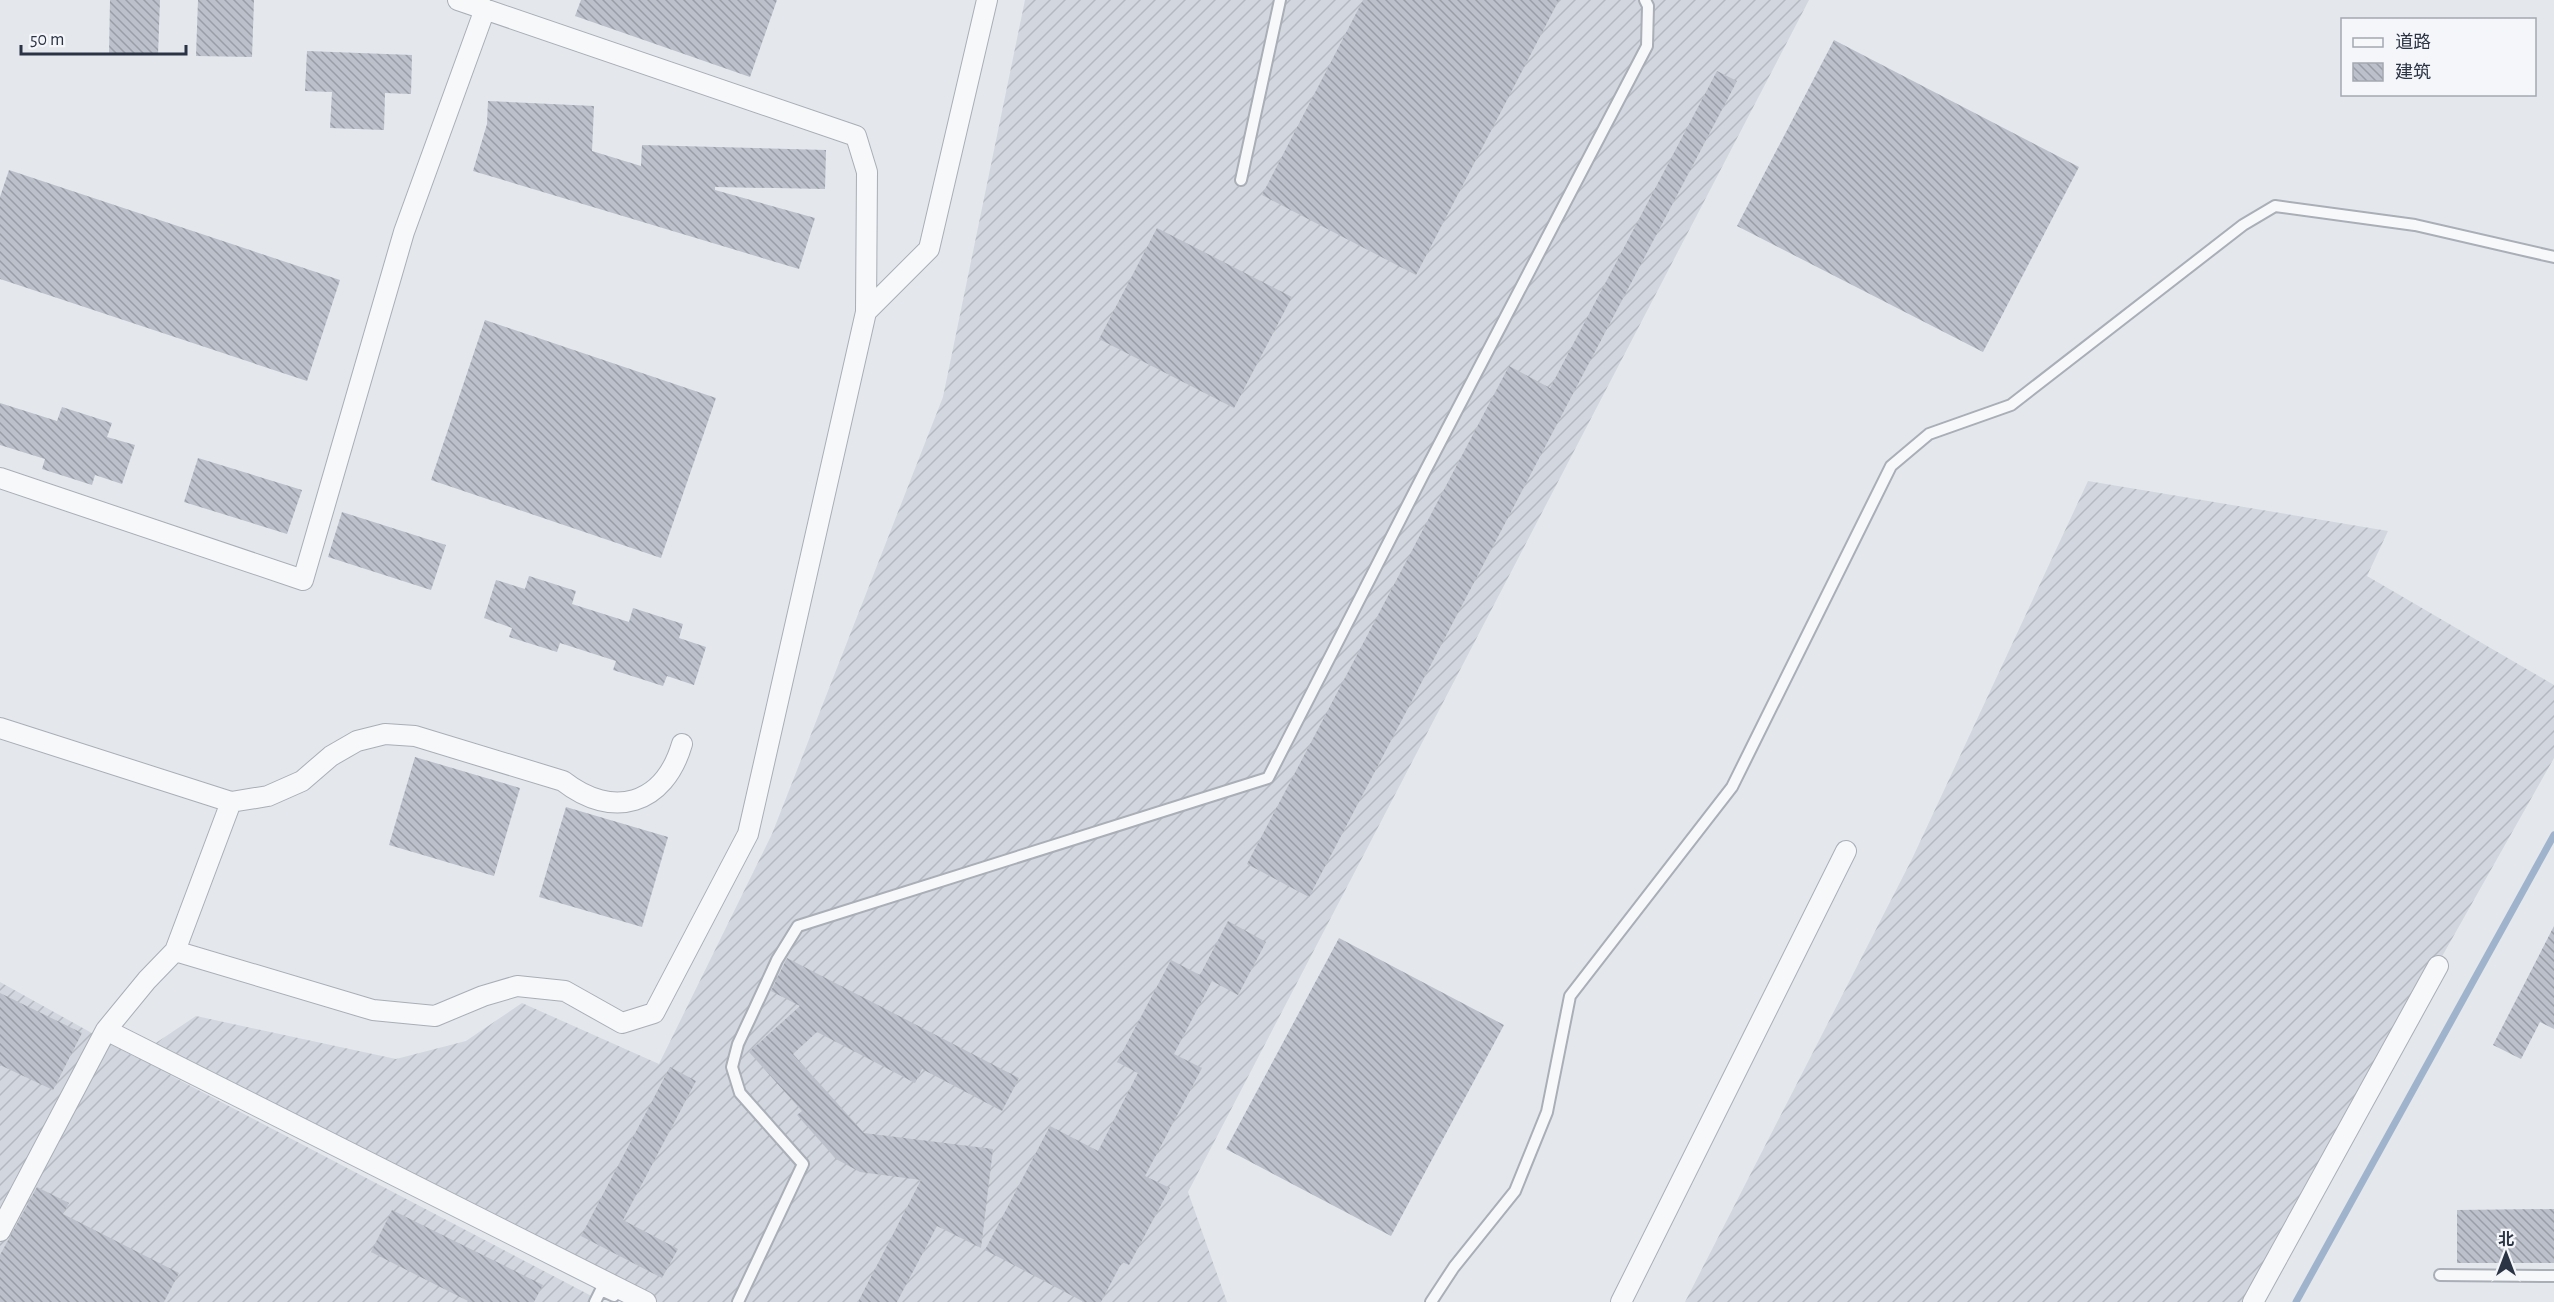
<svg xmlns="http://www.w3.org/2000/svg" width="2554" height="1302" font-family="'Alegreya Sans','Noto Sans SC',sans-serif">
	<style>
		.industrial { fill: url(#industrial-furrows) }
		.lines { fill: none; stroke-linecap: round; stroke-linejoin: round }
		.stream { stroke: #9fb4cc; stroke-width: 7 }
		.building { fill: url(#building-back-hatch) }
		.service-casing { stroke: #a9aeb7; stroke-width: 14 }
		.minor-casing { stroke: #a9aeb7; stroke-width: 22 }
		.service { stroke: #f7f8fa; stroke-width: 10 }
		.minor { stroke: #f7f8fa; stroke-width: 20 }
	</style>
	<defs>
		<pattern id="industrial-furrows" width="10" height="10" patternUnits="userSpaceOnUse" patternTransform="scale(1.5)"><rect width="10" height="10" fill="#d2d6de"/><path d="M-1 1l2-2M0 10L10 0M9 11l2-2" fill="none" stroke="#b4b8c0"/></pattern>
		<pattern id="building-back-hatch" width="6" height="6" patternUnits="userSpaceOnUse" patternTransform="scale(1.5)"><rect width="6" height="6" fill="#bbc0ca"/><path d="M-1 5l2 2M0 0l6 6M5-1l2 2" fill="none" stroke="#989da6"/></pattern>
	</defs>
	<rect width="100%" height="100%" fill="#e4e7ec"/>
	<path class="industrial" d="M1025 0H1809L1188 1192 1227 1302H640L162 1071 603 1302H0V982L135 1057 196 1016 396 1059 466 1041 522 1003 659 1064 772 834 943 397Z
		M2088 481 2388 531 2367 576 2554 685V758L2247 1302H1685L1912 859Z"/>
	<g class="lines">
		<path class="stream" d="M2296 1302 2554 835"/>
	</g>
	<path class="building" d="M110 0H160L158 55 109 54Z
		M198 0H254L252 57 196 56Z
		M581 0H777L750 77 575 16Z
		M1363 0H1559L1416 275 1262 195Z
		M1834 40 2079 167 1983 352 1737 226Z
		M307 51 412 55 411 94 385 93 384 130 330 128 332 92 305 91Z
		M1717 71 1737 81 1309 897 1247 864 1509 366 1550 388Z
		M488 101 594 106 592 151 641 166 642 145 826 150 825 189 715 187V190L815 218 799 269 473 171 487 124Z
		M9 170 340 280 307 381 0 279V197Z
		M1157 228 1292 297 1234 408 1099 339Z
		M485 320 716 398 661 558 431 480Z
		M0 403 57 421 62 407 112 423 107 437 135 445 122 484 95 475 92 485 42 469 45 459 0 445Z
		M198 458 302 490 287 534 184 502Z
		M342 512 446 545 431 590 328 557Z
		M529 576 576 591 572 604 629 622 633 608 683 624 679 638 706 647 694 685 667 676 663 686 613 670 616 661 560 643 557 652 509 637 512 628 484 618 496 580 525 589Z
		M415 757 520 788 494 876 389 845Z
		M566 807 668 837 642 927 539 897Z
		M1228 921 1266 942 1238 995 1212 981 1174 1054 1202 1068 1145 1176 1170 1188 1129 1265 1122 1262 1101 1302H1084L985 1250 1050 1126 1098 1151 1138 1073 1117 1062 1171 960 1200 975Z
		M2554 926V1029L2540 1022 2521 1059 2493 1045Z
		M1339 938 1504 1025 1391 1236 1226 1149Z
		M787 958 1019 1078 1002 1111 922 1069 915 1083 817 1032 793 1054 864 1133 993 1149 981 1248 937 1226 897 1302H858L921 1180 860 1172 836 1159 797 1115 802 1111 749 1052 800 1006 771 991Z
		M0 993 82 1033 53 1090 0 1065Z
		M670 1067 696 1081 623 1220 678 1249 662 1278 581 1236Z
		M37 1187 69 1203 63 1214 179 1273 164 1302H0V1255Z
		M2554 1209V1263H2457V1210Z
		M392 1210 543 1285 534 1302H470L371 1252Z"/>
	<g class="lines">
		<g class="service-casing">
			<path id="service" d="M1241 180 1280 0
				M2440 1275 2554 1276
				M595 1302 601 1290 614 1296
				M738 1302 803 1164 740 1093 732 1067 738 1044 753 1012 777 960 798 926 1268 778 1422 477 1647 46 1648 6 1645 0
				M1431 1302 1454 1267 1515 1191 1547 1112 1570 996 1732 787 1891 466 1929 434 2011 405 2243 225 2275 206 2415 225 2554 257"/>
		</g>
		<g class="minor-casing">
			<path id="minor" d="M458 0 856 136 867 172 866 312
				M0 478 303 580 404 232 485 9
				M0 728 231 802 268 796 302 781 331 756 357 741 385 734 415 736 563 781C613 820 664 805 682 744
				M175 951 231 802
				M106 1030 646 1302
				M0 1231 106 1030 147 980 175 951 373 1010 435 1016 483 996 517 986 565 991 622 1023 654 1013 748 834 866 312 929 249 987 0
				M1621 1302 1846 851
				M2253 1302 2438 966"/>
		</g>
		<use href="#service" class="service"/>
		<use href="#minor" class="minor"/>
	</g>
	<rect x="2341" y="18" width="195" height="78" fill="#f4f6f9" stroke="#a4a8b1" stroke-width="1.5"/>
	<rect x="2353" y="38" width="30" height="9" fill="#f7f8fa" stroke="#a4a8b1" stroke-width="1.5"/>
	<text x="2395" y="48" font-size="18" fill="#2b3445">道路</text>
	<rect x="2353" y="63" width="30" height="18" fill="url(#building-back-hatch)" stroke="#a4a8b1" stroke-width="1.5"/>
	<text x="2395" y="78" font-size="18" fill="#2b3445">建筑</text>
	<g transform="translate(2506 1254)" stroke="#f4f6f9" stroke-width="4.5" paint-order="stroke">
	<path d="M0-4.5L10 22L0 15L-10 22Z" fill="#2b3445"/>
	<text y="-9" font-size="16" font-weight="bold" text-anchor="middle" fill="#2b3445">北</text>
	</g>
	<path d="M21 45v9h165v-9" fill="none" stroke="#2b3445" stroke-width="3"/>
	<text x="30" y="45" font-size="18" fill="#2b3445" stroke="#f4f6f9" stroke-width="4.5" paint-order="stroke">50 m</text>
</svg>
